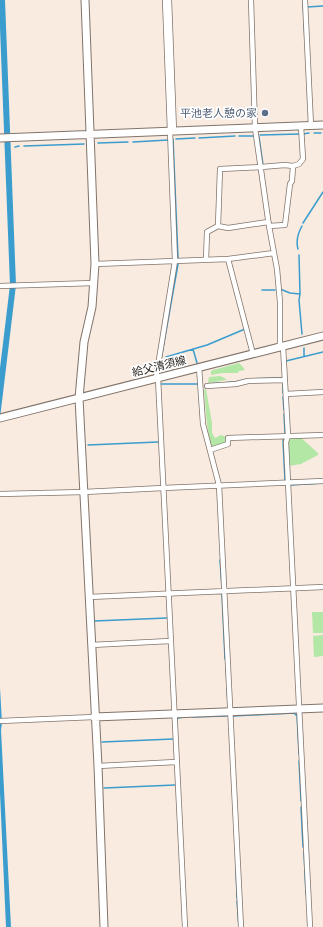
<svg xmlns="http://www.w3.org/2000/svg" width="323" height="927" font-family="'Asap Condensed','Noto Sans JP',sans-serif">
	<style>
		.green { fill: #b2e7a6 }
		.water { fill: #3a9dce }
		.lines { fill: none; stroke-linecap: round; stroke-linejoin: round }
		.stream { stroke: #3a9dce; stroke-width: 1.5 }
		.street-casing { stroke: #81746b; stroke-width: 6 }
		.secondary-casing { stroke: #81746b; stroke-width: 9 }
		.street { stroke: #fff; stroke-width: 4.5 }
		.secondary { stroke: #fff; stroke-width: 7 }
		.service-dot { fill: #5c6f8a; stroke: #fff; stroke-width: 1.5 }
		.labels { text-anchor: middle; stroke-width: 3.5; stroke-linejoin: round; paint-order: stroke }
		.service-label { font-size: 11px; fill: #4e5e75; stroke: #fff; text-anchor: end }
		.street-label { font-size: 11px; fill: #28231f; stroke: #fff }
	</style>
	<rect width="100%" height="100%" fill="#faebe1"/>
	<path class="green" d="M239 363 243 367 245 370 239 371 238 373H223L211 375V371L213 370Z
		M220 376 225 378 226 380 208 383 209 377Z
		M206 389 212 423V433L215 438 221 435 226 437V443L212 448C206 429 206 409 204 390Z
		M290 437H300L318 453V455L301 464 289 466 287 440Z
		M312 612H323V633H313Z
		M323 635V656L314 657 313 636Z"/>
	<path class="water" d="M0 0H5L16 285 0 418V368L10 285 0 28Z
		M0 688 2 723 1 730 11 927H6L0 793Z"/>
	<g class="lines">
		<path class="stream" d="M303 0 305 42
			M307 7 323 6
			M314 133H321
			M303 134 309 133
			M260 135 300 134
			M239 136H254
			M259 137 263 165
			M199 138 235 136
			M173 139 178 258
			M176 139 195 138
			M133 142 168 140
			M98 143 128 142
			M24 146 84 144
			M15 147 19 146
			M303 223 323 192
			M298 249C296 242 298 233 302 226
			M299 255 300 294 299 300 302 334
			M280 289 290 293 300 294
			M262 290H275
			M304 348V356
			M193 349 197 363
			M166 357 207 345 245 329
			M286 361 323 352
			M159 371 178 264
			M283 383V393
			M160 384H198
			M208 384 235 382 249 379 282 378
			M283 397 284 410
			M284 414 285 433
			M284 439 283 441 285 480
			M88 445 158 442
			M291 485 323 483
			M220 560 222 588
			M222 594 225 659
			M94 621 167 618
			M226 664 228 705
			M233 716 294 713 296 715H297L299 754
			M192 717 226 716
			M176 720 178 718 185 717
			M102 742 173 739
			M299 761 301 801
			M104 788 175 785
			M301 807 303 847
			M304 852 306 894
			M236 868 237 898
			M237 901 239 927"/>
		<g class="street-casing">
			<path id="street" d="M169 0 174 131
				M251 0 255 128 269 226 277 269 280 302V347
				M305 0 311 126
				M218 226 228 228 268 222
				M269 226 285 225 290 184 292 181 293 166
				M228 259 253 354
				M206 260 207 232 218 226 220 169 261 167 285 165 293 166 299 164 303 159 301 126
				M95 264 228 259 274 253
				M0 286 94 283
				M283 346 288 436 286 442 310 927
				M199 367 203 424 219 485 241 927
				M156 378 175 261 165 0
				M158 378 185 927
				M207 386 236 384 248 381 285 380
				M286 394 323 392
				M210 450 228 444V438L323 435
				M163 488 323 481
				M0 494 84 492 163 488
				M89 597 323 587
				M91 645 170 641
				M0 721 94 717
				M98 766 176 762"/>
		</g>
		<g class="secondary-casing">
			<path id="secondary" d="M85 0 95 264 92 307 84 342 79 398 98 766 104 927
				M0 138 323 125
				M0 418 323 336
				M94 717 323 708"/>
		</g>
		<use href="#street" class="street"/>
		<use href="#secondary" class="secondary"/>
	</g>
	<circle class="service-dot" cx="265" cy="113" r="4"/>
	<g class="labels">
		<g class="service-label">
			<text x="257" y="117">平池老人憩の家</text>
		</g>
		<g class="street-label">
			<text transform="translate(159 366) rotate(-14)" y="4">給父清須線</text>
		</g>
	</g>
</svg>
